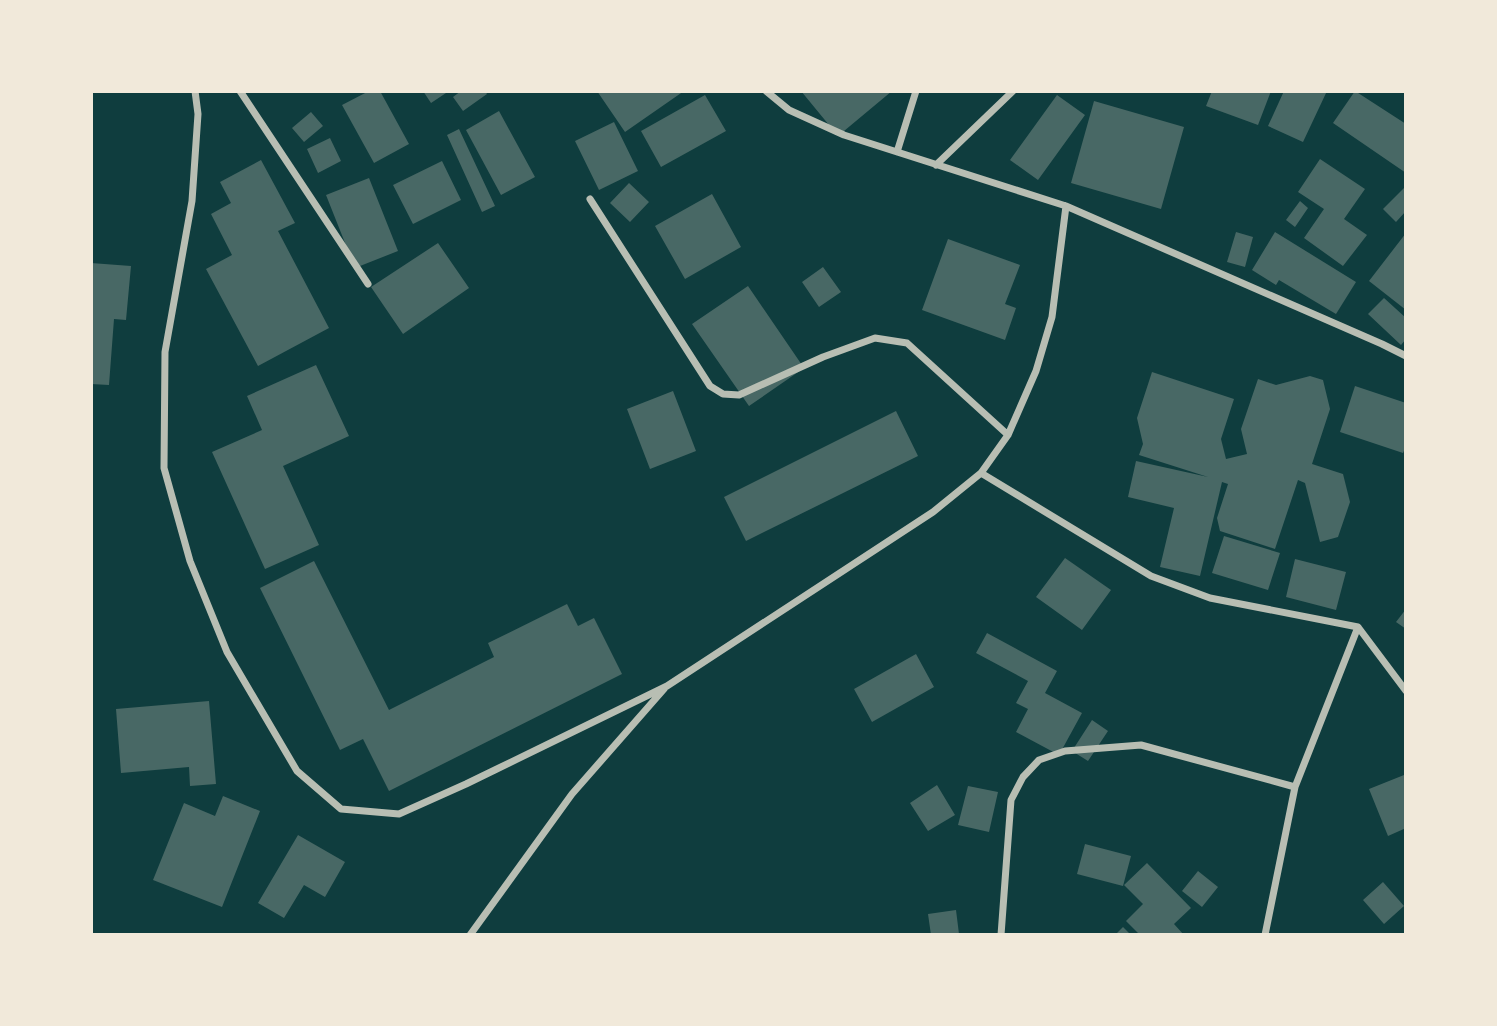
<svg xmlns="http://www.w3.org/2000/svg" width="1497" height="1026" font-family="Signika,sans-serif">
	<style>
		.building { fill: #486865 }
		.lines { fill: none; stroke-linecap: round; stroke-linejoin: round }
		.minor { stroke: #b8beb3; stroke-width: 7 }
	</style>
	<rect width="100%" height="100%" fill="#0f3d3e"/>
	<path class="building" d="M369 91H380L409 144 374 163 342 105Z
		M423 91H449L431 103Z
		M461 91H485L487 94 463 111 453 97Z
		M597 91H684L625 132Z
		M801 91H892L838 136Z
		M1212 91H1271L1258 125 1206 106Z
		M1284 91H1327L1303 142 1268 126Z
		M1355 91 1406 124V173L1333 123Z
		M705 95 726 131 661 167 641 131Z
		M1057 95 1085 115 1038 180 1010 160Z
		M1094 101 1184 127 1161 209 1071 183Z
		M499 111 535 177 501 195 466 130Z
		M311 112 323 126 304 142 292 128Z
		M614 122 638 171 599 190 575 141Z
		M459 129 495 206 482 212 447 135Z
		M330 138 341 161 318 173 307 149Z
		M1320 159 1365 189 1344 219 1367 235 1343 266 1304 238 1324 209 1298 192Z
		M261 160 295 223 278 231 329 328 258 366 206 269 232 255 211 214 231 203 220 182Z
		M442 161 461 200 413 224 393 185Z
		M369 178 398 251 355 268 326 195Z
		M629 183 649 202 630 222 610 203Z
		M1406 186V211L1396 222 1383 209Z
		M712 194 741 247 685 279 655 226Z
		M1300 201 1308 208 1295 227 1286 220Z
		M1236 232 1253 237 1245 267 1227 262Z
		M1275 232 1356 282 1336 314 1279 280 1276 285 1252 270Z
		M1406 233V310L1369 281Z
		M948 239 1020 265 1005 304 1016 308 1005 340 922 310Z
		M438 243 469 288 403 334 371 287Z
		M91 263 131 266 126 320 114 319 109 385 91 384Z
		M823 267 841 292 819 307 802 282Z
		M748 286 804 368 749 406 692 324Z
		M1384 298 1406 318V339L1401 345 1368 314Z
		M316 365 349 436 283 466 319 545 265 569 212 452 262 430 247 396Z
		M1152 372 1234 399 1221 439 1226 459 1247 454 1241 429 1258 379 1276 385 1310 376 1323 380 1330 409 1312 464 1343 474 1350 502 1338 537 1320 542 1305 483 1298 480 1275 549 1220 531 1217 518 1228 484 1222 482 1200 576 1160 567 1174 508 1128 497 1136 461 1208 477 1139 455 1143 444 1137 418Z
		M1355 386 1406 403V446L1403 453 1340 432Z
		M673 391 696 451 650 469 627 409Z
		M896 411 918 456 746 541 724 497Z
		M1224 536 1280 553 1268 590 1212 573Z
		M1065 558 1111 590 1082 630 1036 597Z
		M1295 559 1346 572 1336 610 1286 597Z
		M314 561 389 710 494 657 488 643 567 604 578 626 594 618 622 674 389 791 363 739 340 750 260 588Z
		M1406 609V629L1396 622Z
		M987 633 1057 671 1045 693 1082 713 1059 755 1016 732 1028 709 1016 703 1028 681 976 653Z
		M916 654 934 687 872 722 854 689Z
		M209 701 216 784 190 786 189 767 121 773 116 709Z
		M1092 720 1108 731 1088 761 1072 751Z
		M1404 775 1406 780V828L1388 836 1369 789Z
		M937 785 955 815 928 831 910 803Z
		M968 786 998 792 989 832 958 825Z
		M223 796 260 811 222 907 153 880 184 803 215 816Z
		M298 835 345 862 325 897 304 885 284 918 258 903Z
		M1085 844 1131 856 1123 886 1077 874Z
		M1147 863 1191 908 1174 924 1184 935H1140L1126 921 1143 904 1124 885Z
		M1198 871 1218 887 1202 907 1182 891Z
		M1383 882 1404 906 1384 924 1363 900Z
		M956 910 959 934 931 935 928 914Z
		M1123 927 1131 935H1115Z"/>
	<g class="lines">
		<path class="minor" d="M195 91 198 114 192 201 165 352 164 468 190 561 227 652 297 771 341 809 399 814 466 784 667 686 933 512 981 473 1008 435 1036 371 1052 317 1066 206 844 135 789 110 766 91
			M240 91 368 284
			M897 152 916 91
			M936 165 1013 91
			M590 199 710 386 723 394 739 395 823 357 875 338 907 343 1008 435
			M1066 206 1382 344 1406 356
			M981 473 1151 576 1210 598 1358 627 1406 691
			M470 935 572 794 664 689
			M1001 935 1011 800 1023 777 1039 760 1065 751 1141 745 1295 787
			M1265 935 1295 787 1358 627"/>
	</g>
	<rect width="1497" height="1026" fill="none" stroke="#f1e9da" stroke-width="186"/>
</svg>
